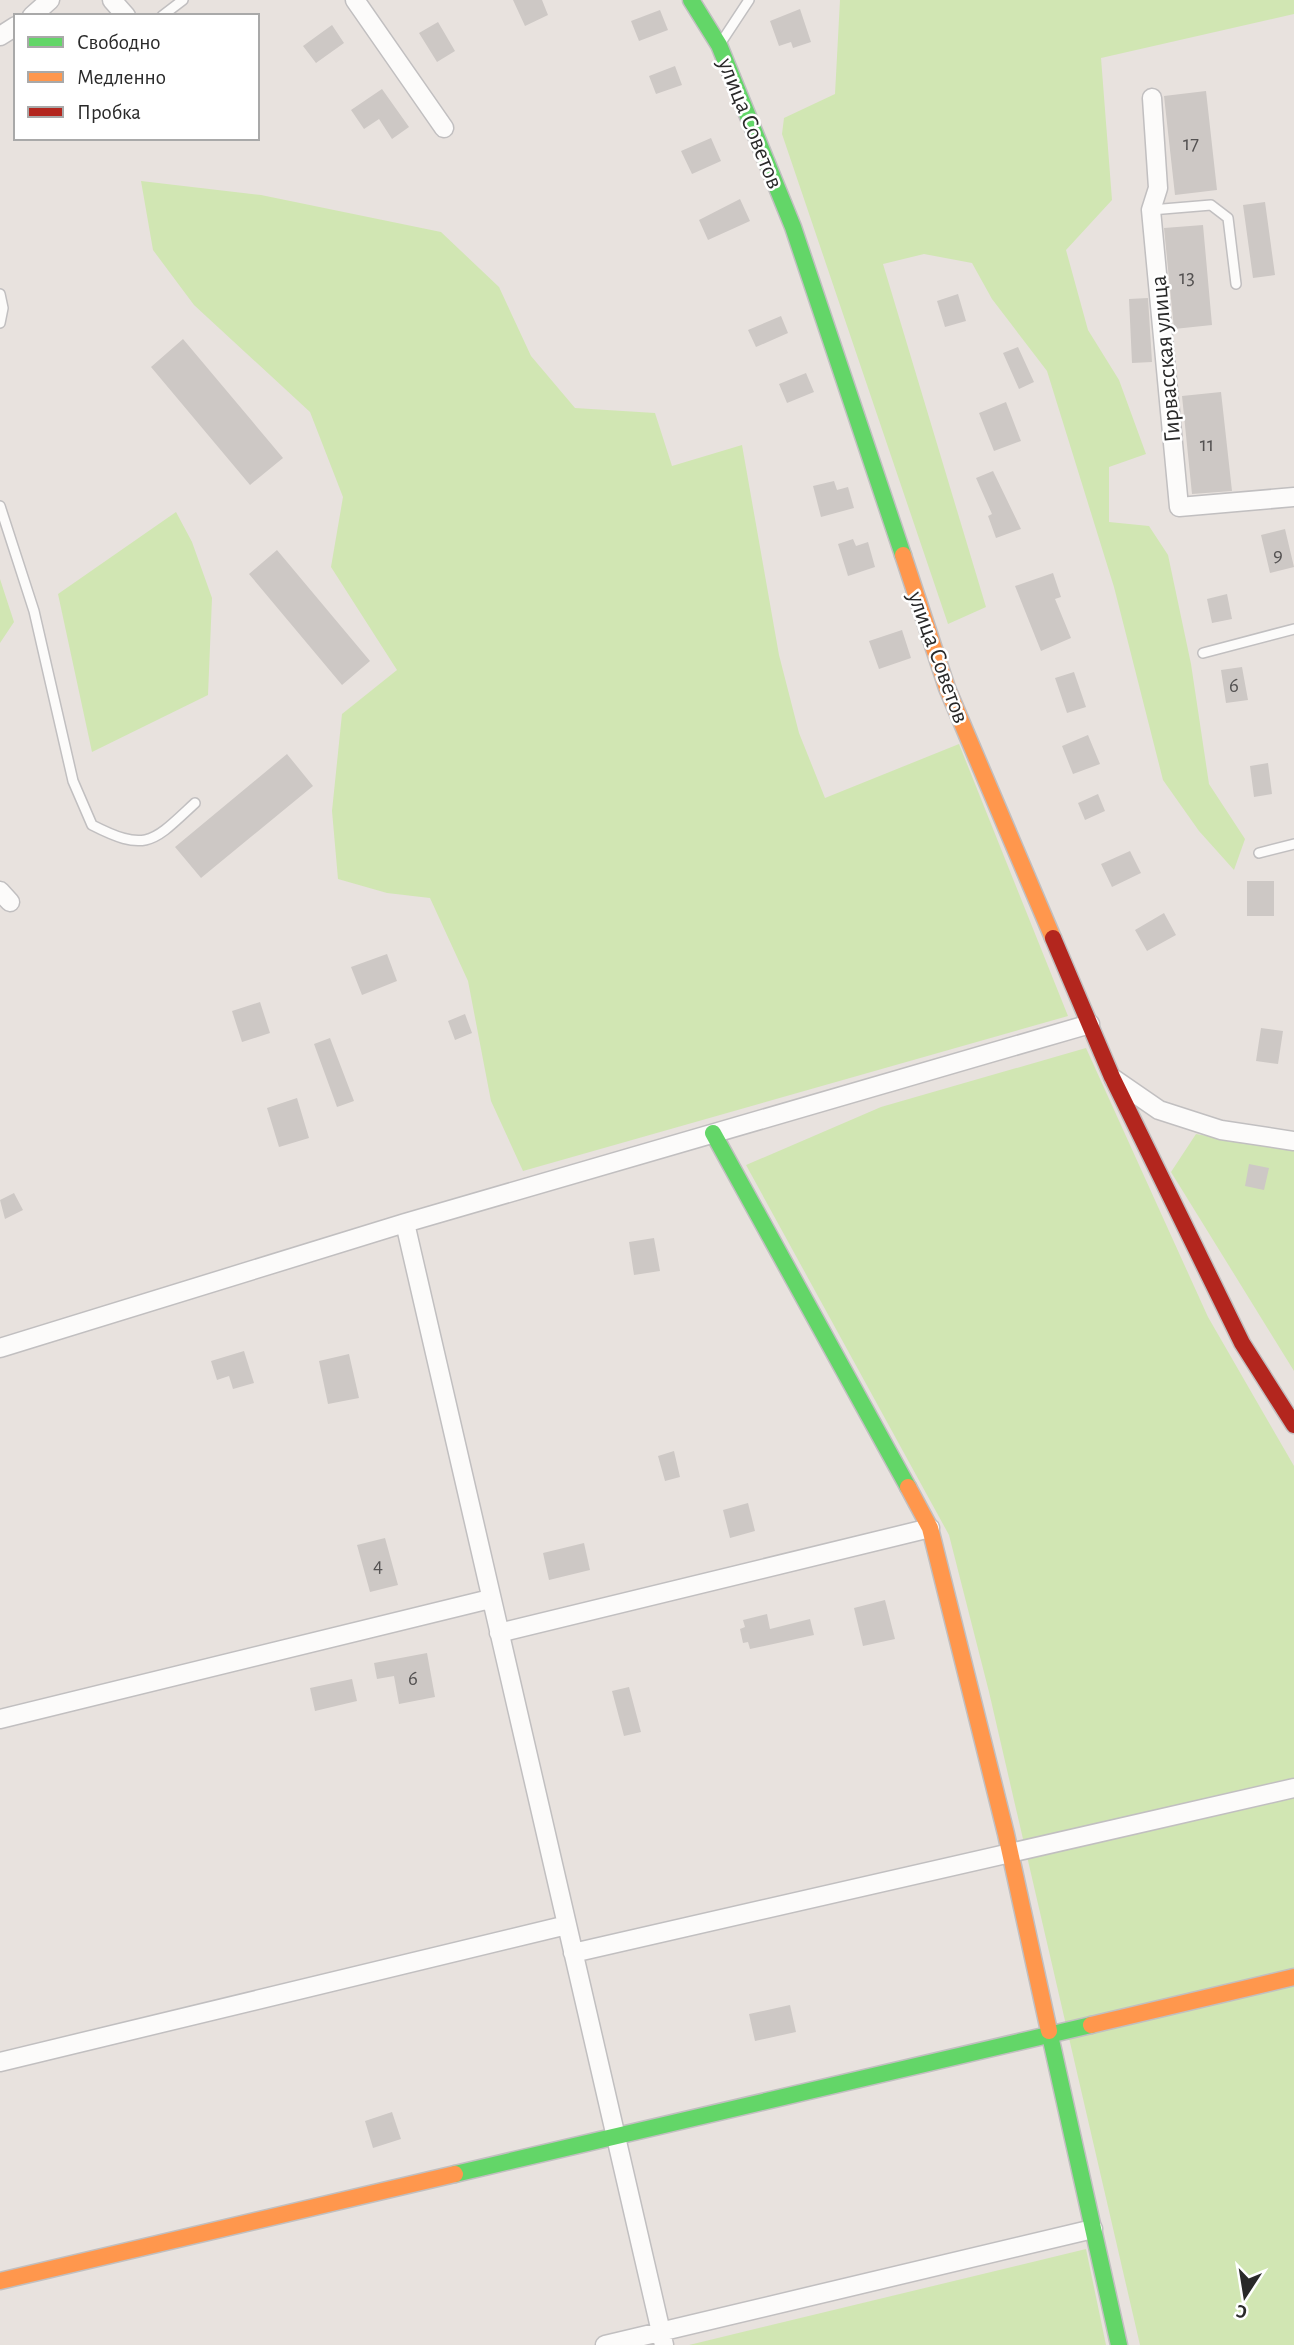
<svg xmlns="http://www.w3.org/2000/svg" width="1294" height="2345" font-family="'Alegreya Sans',sans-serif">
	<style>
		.green { fill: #d1e6b3 }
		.building { fill: #cdc8c5 }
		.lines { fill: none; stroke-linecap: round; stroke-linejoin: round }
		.lane-casing { stroke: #c1bfc0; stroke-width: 12 }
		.street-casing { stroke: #c1bfc0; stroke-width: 21 }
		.fast-casing { stroke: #c1bfc0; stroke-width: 19 }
		.slow-casing { stroke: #c1bfc0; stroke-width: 19 }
		.jam-casing { stroke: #c1bfc0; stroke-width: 19 }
		.lane { stroke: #fcfbfa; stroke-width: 9 }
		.street { stroke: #fcfbfa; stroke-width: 18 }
		.fast { stroke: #63d668; stroke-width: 16 }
		.slow { stroke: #ff974d; stroke-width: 16 }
		.jam { stroke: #b3261e; stroke-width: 16 }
		.labels { text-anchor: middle; stroke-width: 5; stroke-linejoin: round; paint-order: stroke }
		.number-label { font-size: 21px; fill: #545252 }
		.street-label { font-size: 24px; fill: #292929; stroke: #fff }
	</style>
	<rect width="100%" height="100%" fill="#e8e2de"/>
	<path class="green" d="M840 0H1294V14L1101 58 1112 200 1066 250 1088 330 1119 380 1146 454 1109 467V522L1149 526 1168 555 1191 664 1209 784 1245 839 1234 870 1199 831 1163 780 1114 587 1047 371 992 299 972 263 924 254 883 264 986 607 948 624 782 134 784 118 835 94Z
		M141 181 261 195 441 232 499 287 531 356 575 408 655 413 672 466 742 445 779 655 799 733 825 798 959 744 1068 1016 523 1171 491 1101 468 981 430 898 387 893 338 879 332 811 342 714 397 670 331 567 343 497 310 412 194 305 153 250Z
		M176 512 192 542 212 598 208 695 92 752 58 594Z
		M0 579 14 622 0 643Z
		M1086 1048 1208 1317 1294 1466V2345H1140L989 1692 949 1535 746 1165 881 1107Z
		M1196 1134 1294 1151V1371L1171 1172Z
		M1086 2249 1106 2345H689Z"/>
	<path class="building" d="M513 0H542L548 15 525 26Z
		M800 9 811 42 793 48 791 42 779 46 770 21Z
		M660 10 668 30 639 41 631 21Z
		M438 22 455 51 437 62 419 33Z
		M332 25 344 43 316 63 303 46Z
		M675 66 682 85 656 94 649 76Z
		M382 89 409 127 392 139 379 119 364 129 351 110Z
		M1206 91 1217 190 1175 195 1164 96Z
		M711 138 721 161 692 174 681 151Z
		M740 199 750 221 708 240 699 220Z
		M1265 202 1275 275 1253 278 1243 205Z
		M1203 225 1212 325 1174 329 1164 228Z
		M958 294 966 321 945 327 937 301Z
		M1148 298 1152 362 1132 363 1129 299Z
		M781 316 788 333 756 347 748 330Z
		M183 339 283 458 250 485 151 367Z
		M1018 347 1034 382 1019 389 1003 353Z
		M806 373 814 392 787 403 779 384Z
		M1221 392 1232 491 1192 494 1182 396Z
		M1006 402 1021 441 994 451 979 413Z
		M993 471 1021 529 996 538 988 516 992 514 976 478Z
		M834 481 837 490 848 487 854 508 821 517 813 486Z
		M1285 529 1294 567 1270 573 1261 535Z
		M853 539 856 546 868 542 875 567 848 576 838 544Z
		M277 550 370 661 342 685 249 574Z
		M1053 573 1061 597 1055 599 1071 638 1041 651 1015 586Z
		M1227 594 1232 619 1212 623 1207 599Z
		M902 630 911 658 879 669 869 641Z
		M1242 667 1248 700 1226 703 1221 670Z
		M1074 672 1086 707 1067 713 1055 678Z
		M1088 735 1100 764 1073 774 1062 746Z
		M287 754 313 786 201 878 175 847Z
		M1268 763 1272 794 1254 797 1250 766Z
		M1098 794 1105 811 1085 820 1078 803Z
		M1130 851 1141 873 1112 887 1101 864Z
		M1247 881H1274V916H1247Z
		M1164 913 1176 935 1147 951 1135 930Z
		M387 954 397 981 362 995 351 967Z
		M260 1002 270 1033 242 1042 232 1011Z
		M465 1014 472 1033 455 1040 448 1021Z
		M1261 1028 1283 1031 1278 1064 1256 1061Z
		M330 1038 354 1101 337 1107 314 1044Z
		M297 1098 309 1138 279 1147 267 1108Z
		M1249 1164 1269 1168 1264 1190 1245 1186Z
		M14 1193 23 1210 5 1219 0 1200Z
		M654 1238 660 1271 634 1275 629 1242Z
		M244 1351 254 1383 233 1389 229 1376 217 1380 211 1361Z
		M349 1354 359 1398 328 1404 319 1361Z
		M674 1451 680 1477 665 1481 658 1456Z
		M748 1503 755 1531 730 1538 723 1510Z
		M385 1538 398 1585 370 1592 357 1545Z
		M584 1543 590 1570 549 1580 543 1553Z
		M885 1600 895 1639 863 1646 854 1608Z
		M767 1614 770 1629 810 1619 814 1635 750 1649 748 1642 743 1643 740 1629 745 1627 743 1620Z
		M427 1653 435 1697 399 1704 394 1676 377 1679 374 1663Z
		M352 1679 357 1701 315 1711 310 1688Z
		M629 1687 641 1732 624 1736 612 1691Z
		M790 2005 796 2032 755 2041 749 2014Z
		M392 2112 401 2139 373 2148 365 2121Z"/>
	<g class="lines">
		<g class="lane-casing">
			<path id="lane" d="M162 16 183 0
				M720 44 749 0
				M1151 210 1211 205 1228 218 1236 284
				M0 294 3 308 0 323
				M0 506 34 611 73 781 92 825C147 853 153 842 195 803
				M1203 653 1294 629
				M1259 853 1294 844"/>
		</g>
		<g class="street-casing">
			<path id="street" d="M112 0 126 16
				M355 0 444 128
				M32 16 50 0
				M0 36 16 26
				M1152 98 1158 188 1151 210 1179 507 1294 497
				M0 891 10 902
				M1114 1079 1159 1110 1221 1130 1294 1141
				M405 1223 664 2345
				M0 1348 405 1223 1090 1024
				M499 1633 930 1528
				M0 1719 490 1599
				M573 1953 1294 1788
				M0 2062 567 1925
				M605 2345 1093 2229"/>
		</g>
		<g class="fast-casing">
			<path id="fast" d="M691 0 719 45 793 227 903 555
				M713 1133 908 1487
				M1049 2031 1119 2345
				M455 2174 1091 2025"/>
		</g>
		<g class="slow-casing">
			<path id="slow" d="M903 555 947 688 1053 938
				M908 1487 930 1528 1006 1834 1049 2031
				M1091 2025 1294 1977
				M0 2281 455 2174"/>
		</g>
		<g class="jam-casing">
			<path id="jam" d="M1053 938 1112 1077 1242 1343 1294 1425"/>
		</g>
		<use href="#lane" class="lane"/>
		<use href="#street" class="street"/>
		<use href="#fast" class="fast"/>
		<use href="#slow" class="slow"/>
		<use href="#jam" class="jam"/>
	</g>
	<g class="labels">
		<g class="number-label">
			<text x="1191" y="150">17</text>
			<text x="1187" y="284">13</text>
			<text x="1207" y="451">11</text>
			<text x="1278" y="561">9</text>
			<text x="1234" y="692">6</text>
			<text x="378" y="1572">4</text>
			<text x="413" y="1685">6</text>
		</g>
		<g class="street-label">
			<text transform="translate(751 123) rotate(68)" y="8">улица Советов</text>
			<text transform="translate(1165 359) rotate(-95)" y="8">Гирвасская улица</text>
			<text transform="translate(939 657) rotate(70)" y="8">улица Советов</text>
		</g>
	</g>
	<rect x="14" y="14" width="245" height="126" fill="#ffffff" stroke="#a9a9a9" stroke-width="2"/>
	<rect x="28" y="37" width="35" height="10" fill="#63d668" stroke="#a9a9a9" stroke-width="2"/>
	<text x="77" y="49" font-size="21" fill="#292929">Свободно</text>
	<rect x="28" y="72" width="35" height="10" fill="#ff974d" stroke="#a9a9a9" stroke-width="2"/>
	<text x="77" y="84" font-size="21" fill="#292929">Медленно</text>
	<rect x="28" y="107" width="35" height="10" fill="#b3261e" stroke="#a9a9a9" stroke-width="2"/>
	<text x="77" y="119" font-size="21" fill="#292929">Пробка</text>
	<g transform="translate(1245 2296) rotate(192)" stroke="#ffffff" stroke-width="5" paint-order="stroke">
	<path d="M0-5L12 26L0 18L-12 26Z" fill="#292929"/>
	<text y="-10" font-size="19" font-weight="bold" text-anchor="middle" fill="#292929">С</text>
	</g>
</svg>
